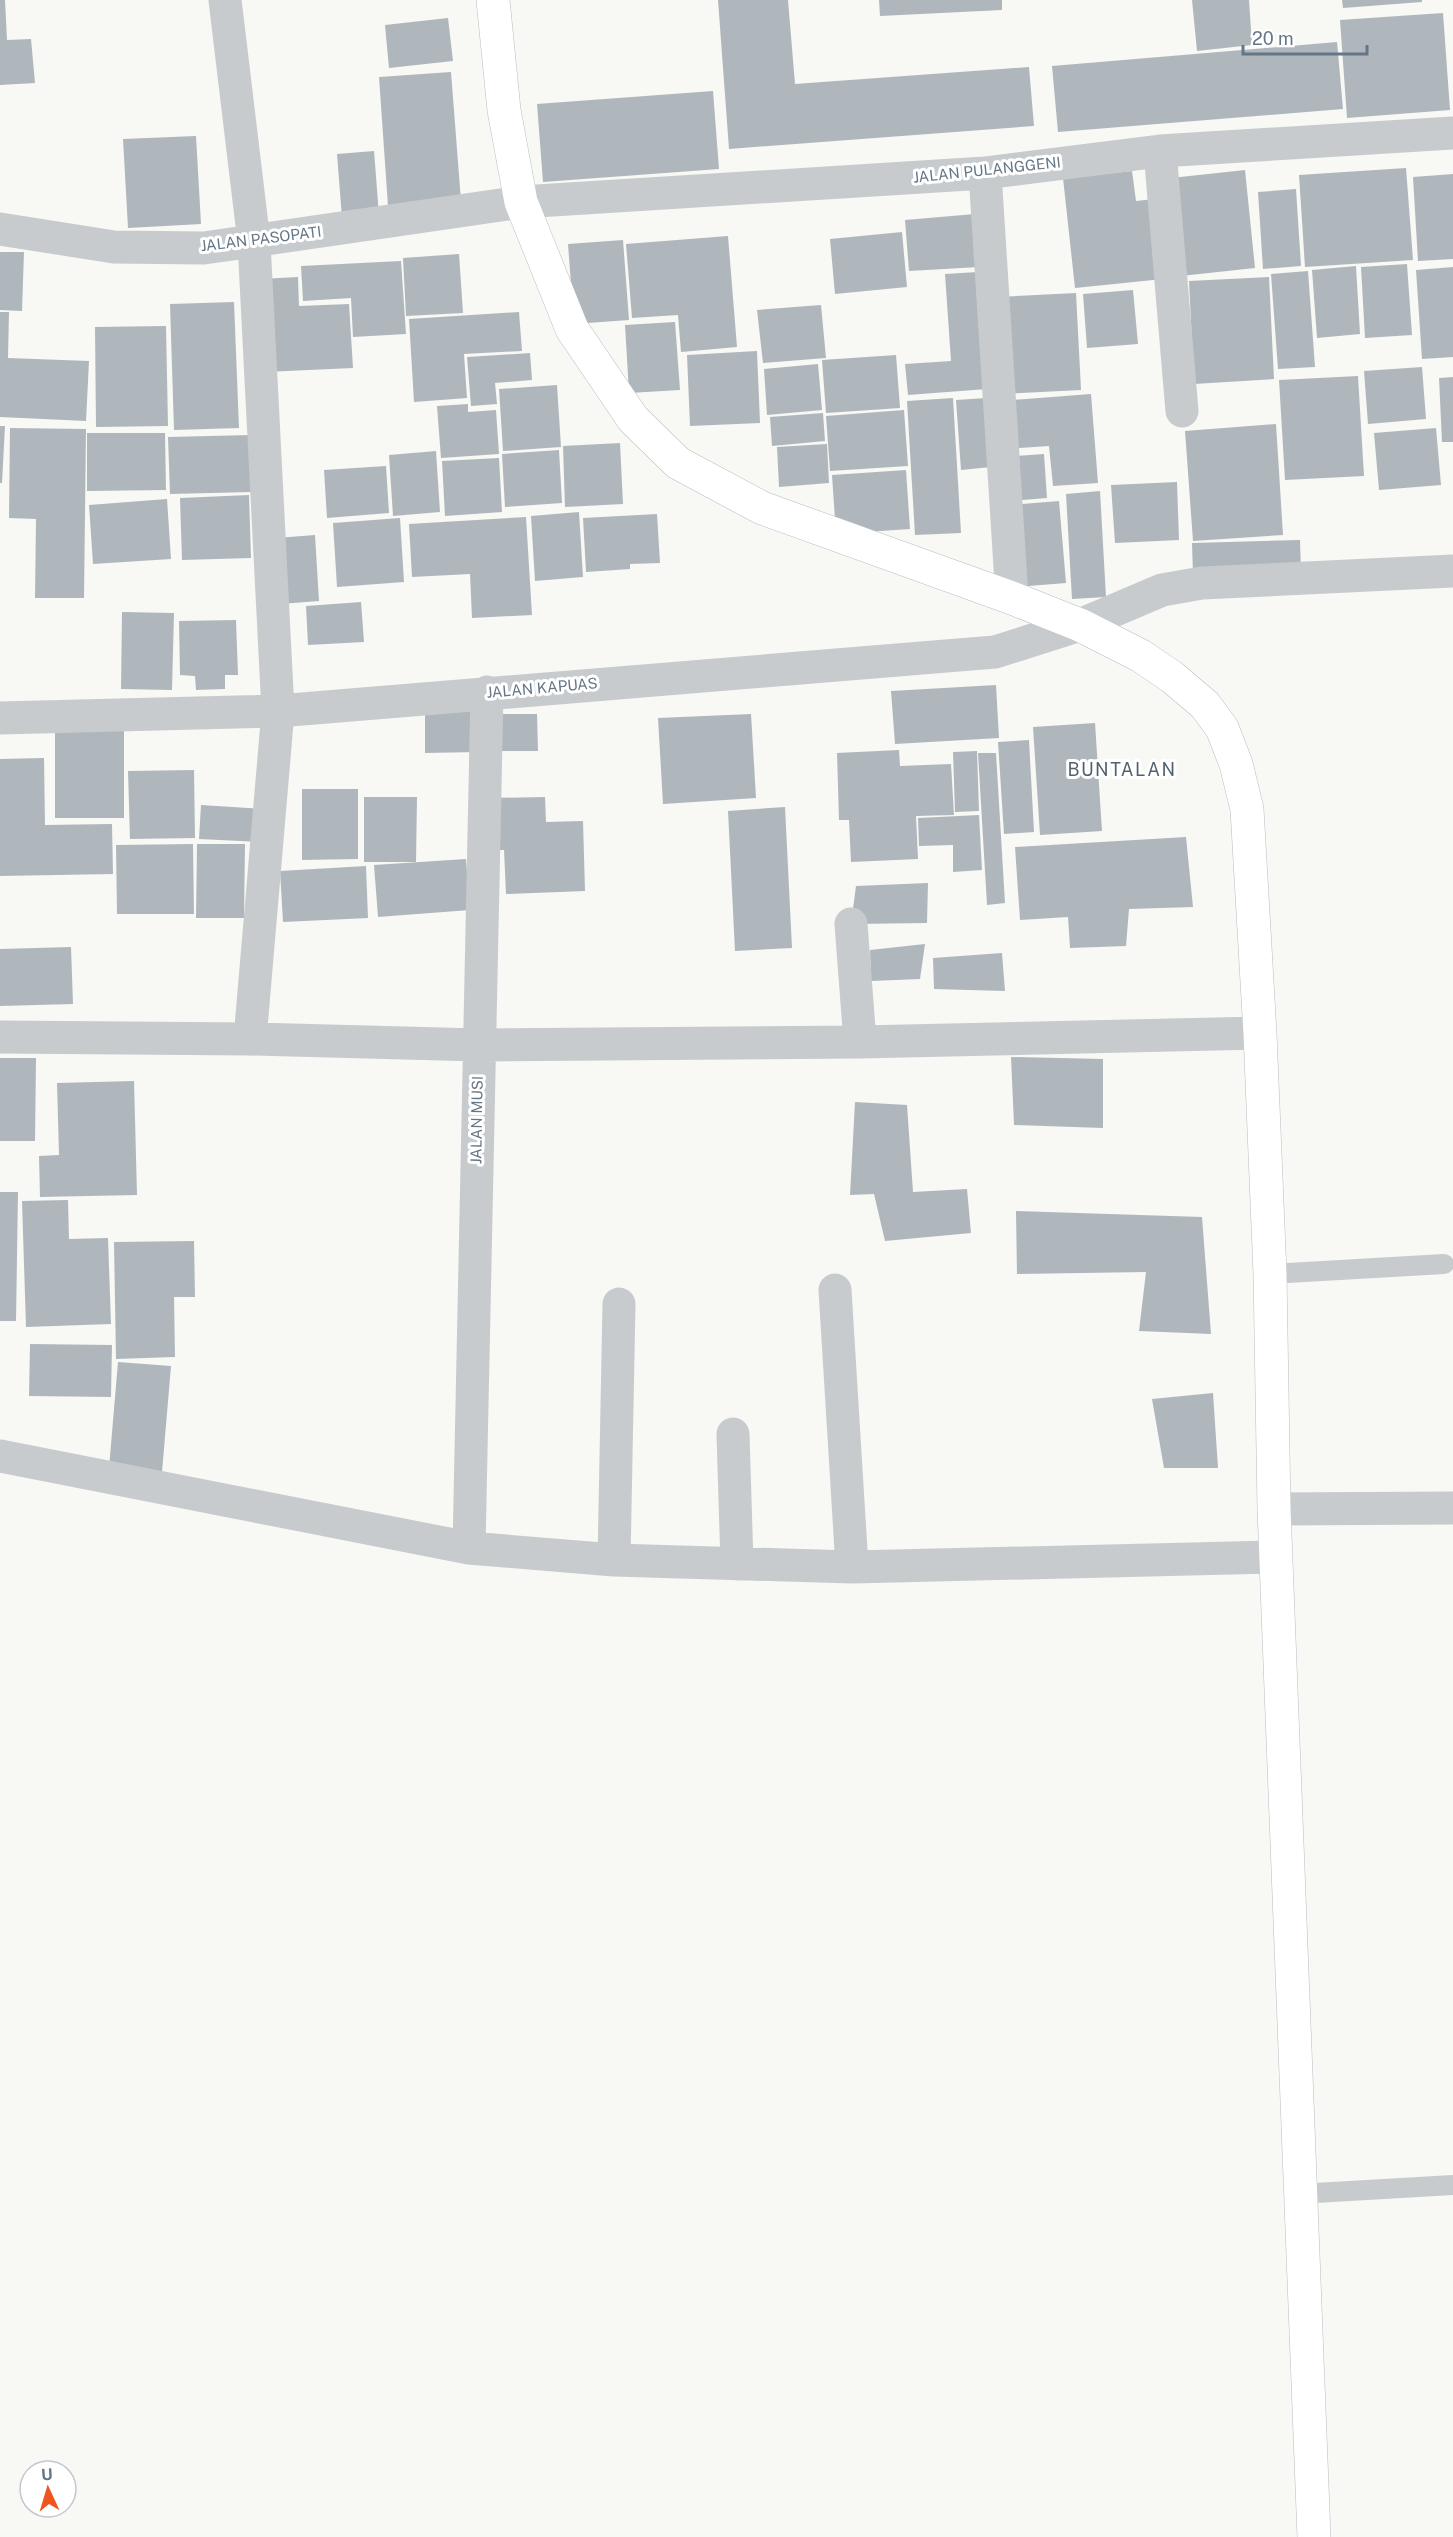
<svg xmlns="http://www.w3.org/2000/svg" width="1453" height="2537" font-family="'Public Sans',sans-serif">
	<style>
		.building { fill: #afb7bd }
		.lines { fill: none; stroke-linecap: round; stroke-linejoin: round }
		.secondary-casing { stroke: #b9bec3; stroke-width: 34 }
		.lane { stroke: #c7cbce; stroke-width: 20 }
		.street { stroke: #c7cbce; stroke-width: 33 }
		.secondary { stroke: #fff; stroke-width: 33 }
		.labels { text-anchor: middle; stroke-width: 6; stroke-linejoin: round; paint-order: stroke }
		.street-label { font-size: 15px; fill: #657787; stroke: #fff }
		.quarter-label { font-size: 18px; letter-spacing: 1.5px; fill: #53606c; stroke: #fff }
	</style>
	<rect width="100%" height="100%" fill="#f8f8f4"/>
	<path class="building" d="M0 0H5L7 40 31 39 35 83 0 85Z
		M718 0H788L795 84 1029 67 1034 126 729 149Z
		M879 0H1002V10L880 16Z
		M1192 0H1249L1252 45 1197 51Z
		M1342 0H1422V2L1343 8Z
		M1443 13 1450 110 1347 118 1340 20Z
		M448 18 453 61 389 68 385 25Z
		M1337 42 1343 109 1058 132 1052 66Z
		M451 72 461 201 388 206 379 77Z
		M713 91 719 169 543 182 537 104Z
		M196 136 201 224 128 228 123 139Z
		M374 151 379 215 342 218 337 154Z
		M1406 168 1413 260 1305 267 1299 175Z
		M1245 170 1255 268 1181 276 1171 178Z
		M1132 171 1136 201 1154 199 1163 279 1075 288 1063 178Z
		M1453 174V259L1418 261 1413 177Z
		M1296 189 1301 266 1263 269 1258 192Z
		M975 214 979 267 909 271 905 220Z
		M902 232 907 287 835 294 830 239Z
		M728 236 737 347 681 352 678 315 632 318 626 244Z
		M623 240 629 320 574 324 568 244Z
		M0 252H24L22 311 0 310Z
		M459 254 463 313 406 316 403 258Z
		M401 261 406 334 353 337 351 298 303 301 301 266Z
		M1407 264 1412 335 1365 338 1361 267Z
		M1356 266 1360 334 1317 338 1312 270Z
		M1453 267V357L1422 359 1416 270Z
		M1308 271 1315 367 1278 369 1271 274Z
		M978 272 987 389 908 395 905 364 951 361 945 274Z
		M298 277 299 306 349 304 353 368 265 372 260 279Z
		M1269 277 1274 379 1194 384 1189 281Z
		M1133 290 1138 344 1087 348 1083 294Z
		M1076 293 1081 390 1002 394 998 297Z
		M234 302 239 428 174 430 170 304Z
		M821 305 826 358 763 363 757 310Z
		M0 312H9L8 358 89 361 86 421 0 417Z
		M519 312 522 351 464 354 467 398 414 402 409 319Z
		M675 322 680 390 629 393 625 325Z
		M166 326 168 426 96 427 95 327Z
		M757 351 760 423 690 426 687 355Z
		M530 353 532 380 495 383 497 404 471 406 467 357Z
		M896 355 900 408 826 413 822 360Z
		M818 364 822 410 767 415 764 369Z
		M1422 367 1426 419 1368 424 1364 371Z
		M1358 376 1364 476 1285 480 1279 380Z
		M1453 377V442H1442L1439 378Z
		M557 385 561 447 503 451 499 389Z
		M1091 394 1098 483 1053 486 1049 446 1004 449 1000 401Z
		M953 398 961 533 915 535 907 401Z
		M986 398 991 467 961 470 956 400Z
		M468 404V412L496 410 499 454 441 458 437 406Z
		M904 410 908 466 830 471 826 416Z
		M823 413 825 441 772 446 770 417Z
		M1276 424 1283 535 1193 541 1185 431Z
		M0 426H5L2 483H0Z
		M10 428 86 429 84 598H35L36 519 9 518Z
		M1436 428 1441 485 1379 490 1374 433Z
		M87 433H165L166 490 87 491Z
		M251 435 252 492 170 494 168 437Z
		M620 443 623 504 565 507 563 446Z
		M827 444 829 483 779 487 777 447Z
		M559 450 562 503 505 507 502 454Z
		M436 451 440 512 393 516 389 455Z
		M1044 454 1047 498 1008 501 1004 457Z
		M499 458 502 512 445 516 442 461Z
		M386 466 389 513 327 518 324 470Z
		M906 470 910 529 836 534 832 475Z
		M1177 482 1179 540 1115 543 1111 485Z
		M1100 491 1106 597 1072 599 1066 494Z
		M249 495 251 558 182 560 180 498Z
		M167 499 171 559 93 564 89 505Z
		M1059 501 1066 583 1016 587 1009 505Z
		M579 512 583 577 535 581 531 516Z
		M657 514 660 563 630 564V569L586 572 583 518Z
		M526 517 532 615 472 618 470 574 412 577 409 524Z
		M400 518 404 582 337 587 333 523Z
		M315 535 319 601 280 604 276 538Z
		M1300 540 1301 573 1193 575 1192 543Z
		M361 602 364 642 308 645 306 606Z
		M122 612 174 613 172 690 121 689Z
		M236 620 238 675H225V689L196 690 195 676 180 675 179 621Z
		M996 685 999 738 895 744 891 691Z
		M478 706V752L425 753V707Z
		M492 714H537L538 751H493Z
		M751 714 756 798 663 804 658 718Z
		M124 722V818H55V723Z
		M1095 723 1102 831 1040 835 1033 727Z
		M1029 740 1034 832 1004 834 998 742Z
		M899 750 900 766 951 764 954 815 916 816 918 859 851 862 849 820H839L837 753Z
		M977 751 979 811 955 812 953 752Z
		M978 753H996L1005 903 987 905Z
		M44 758 45 825 112 824 113 874 0 876V759Z
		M194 770 195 838 130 839 128 771Z
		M302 789H358V859L302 860Z
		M364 797H417L416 862H364Z
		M545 797 546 822 583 821 585 891 506 894 504 850H490L488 798Z
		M201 805 262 809 260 842 199 839Z
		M785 807 792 948 735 951 728 811Z
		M979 815 982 870 953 872V845L919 846 918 818Z
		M1186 837 1193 907 1129 909 1126 946 1070 948 1068 917 1020 920 1015 847Z
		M193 844 194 914H117L116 845Z
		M197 844H245L244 918H196Z
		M466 859 470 910 378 917 374 865Z
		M366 866 368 918 283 922 280 871Z
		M928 883 927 923 851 924 856 886Z
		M925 944 920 979 871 981 870 950Z
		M71 947 73 1004 0 1006V949Z
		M1002 953 1005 991 934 989 933 958Z
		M1011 1057 1103 1059V1128L1014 1125Z
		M0 1058H36L35 1141H0Z
		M134 1081 137 1195 40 1197 39 1156 59 1155 57 1083Z
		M855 1102 907 1105 913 1192 967 1189 971 1233 885 1241 874 1194 850 1195Z
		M0 1192H18L16 1321H0Z
		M68 1200 69 1239 108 1238 111 1324 26 1327 22 1201Z
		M1016 1211 1202 1217 1211 1334 1139 1331 1146 1272 1017 1274Z
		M194 1241 195 1297H174L175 1357 116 1359 114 1242Z
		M30 1344 112 1345 111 1397 29 1396Z
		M118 1362 171 1366 162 1472 109 1468Z
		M1213 1393 1218 1468H1164L1152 1399Z"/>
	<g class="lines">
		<g class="secondary-casing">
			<path id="secondary" d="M493 0 504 110 521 202 572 329 633 419 678 463 762 508 1012 598 1080 625 1141 656 1172 677 1205 705 1222 728 1236 764 1247 809 1260 1033 1270 1274 1274 1509 1314 2537"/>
		</g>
		<path class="lane" d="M1270 1274 1444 1264
			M1298 2194 1453 2185"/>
		<path class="street" d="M225 0 254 242 278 711 250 1039
			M1160 151 1182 411
			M985 173 1012 598
			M0 229 114 247 204 248 521 202 985 173 1160 151 1453 133
			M0 718 278 711 995 652 1080 625 1162 590 1202 583 1453 571
			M851 924 860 1042
			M0 1037 250 1039 479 1045 860 1042 1260 1033
			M835 1290 852 1567
			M733 1434 737 1564
			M0 1456 469 1548 614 1560 852 1567 1276 1557
			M1274 1509 1453 1508
			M469 1548 487 692
			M614 1560 619 1304"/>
		<use href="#secondary" class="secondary"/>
	</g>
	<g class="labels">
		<g class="street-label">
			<text transform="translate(987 170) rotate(-6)" y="5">JALAN PULANGGENI</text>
			<text transform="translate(261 239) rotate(-7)" y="5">JALAN PASOPATI</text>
			<text transform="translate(542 688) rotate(-5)" y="5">JALAN KAPUAS</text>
			<text transform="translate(477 1120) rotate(-89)" y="5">JALAN MUSI</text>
		</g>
		<g class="quarter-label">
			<text x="1122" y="776">BUNTALAN</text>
		</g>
	</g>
	<g transform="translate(48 2489) rotate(356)"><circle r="28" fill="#ffffff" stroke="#c1c9cf" stroke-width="1.5"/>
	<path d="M0-4.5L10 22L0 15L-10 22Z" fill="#ee561e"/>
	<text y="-9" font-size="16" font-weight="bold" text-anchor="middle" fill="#657787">U</text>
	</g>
	<path d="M1243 45v9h124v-9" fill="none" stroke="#657787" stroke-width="3"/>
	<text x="1252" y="45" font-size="18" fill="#657787" stroke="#ffffff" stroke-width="4.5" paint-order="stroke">20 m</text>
</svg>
